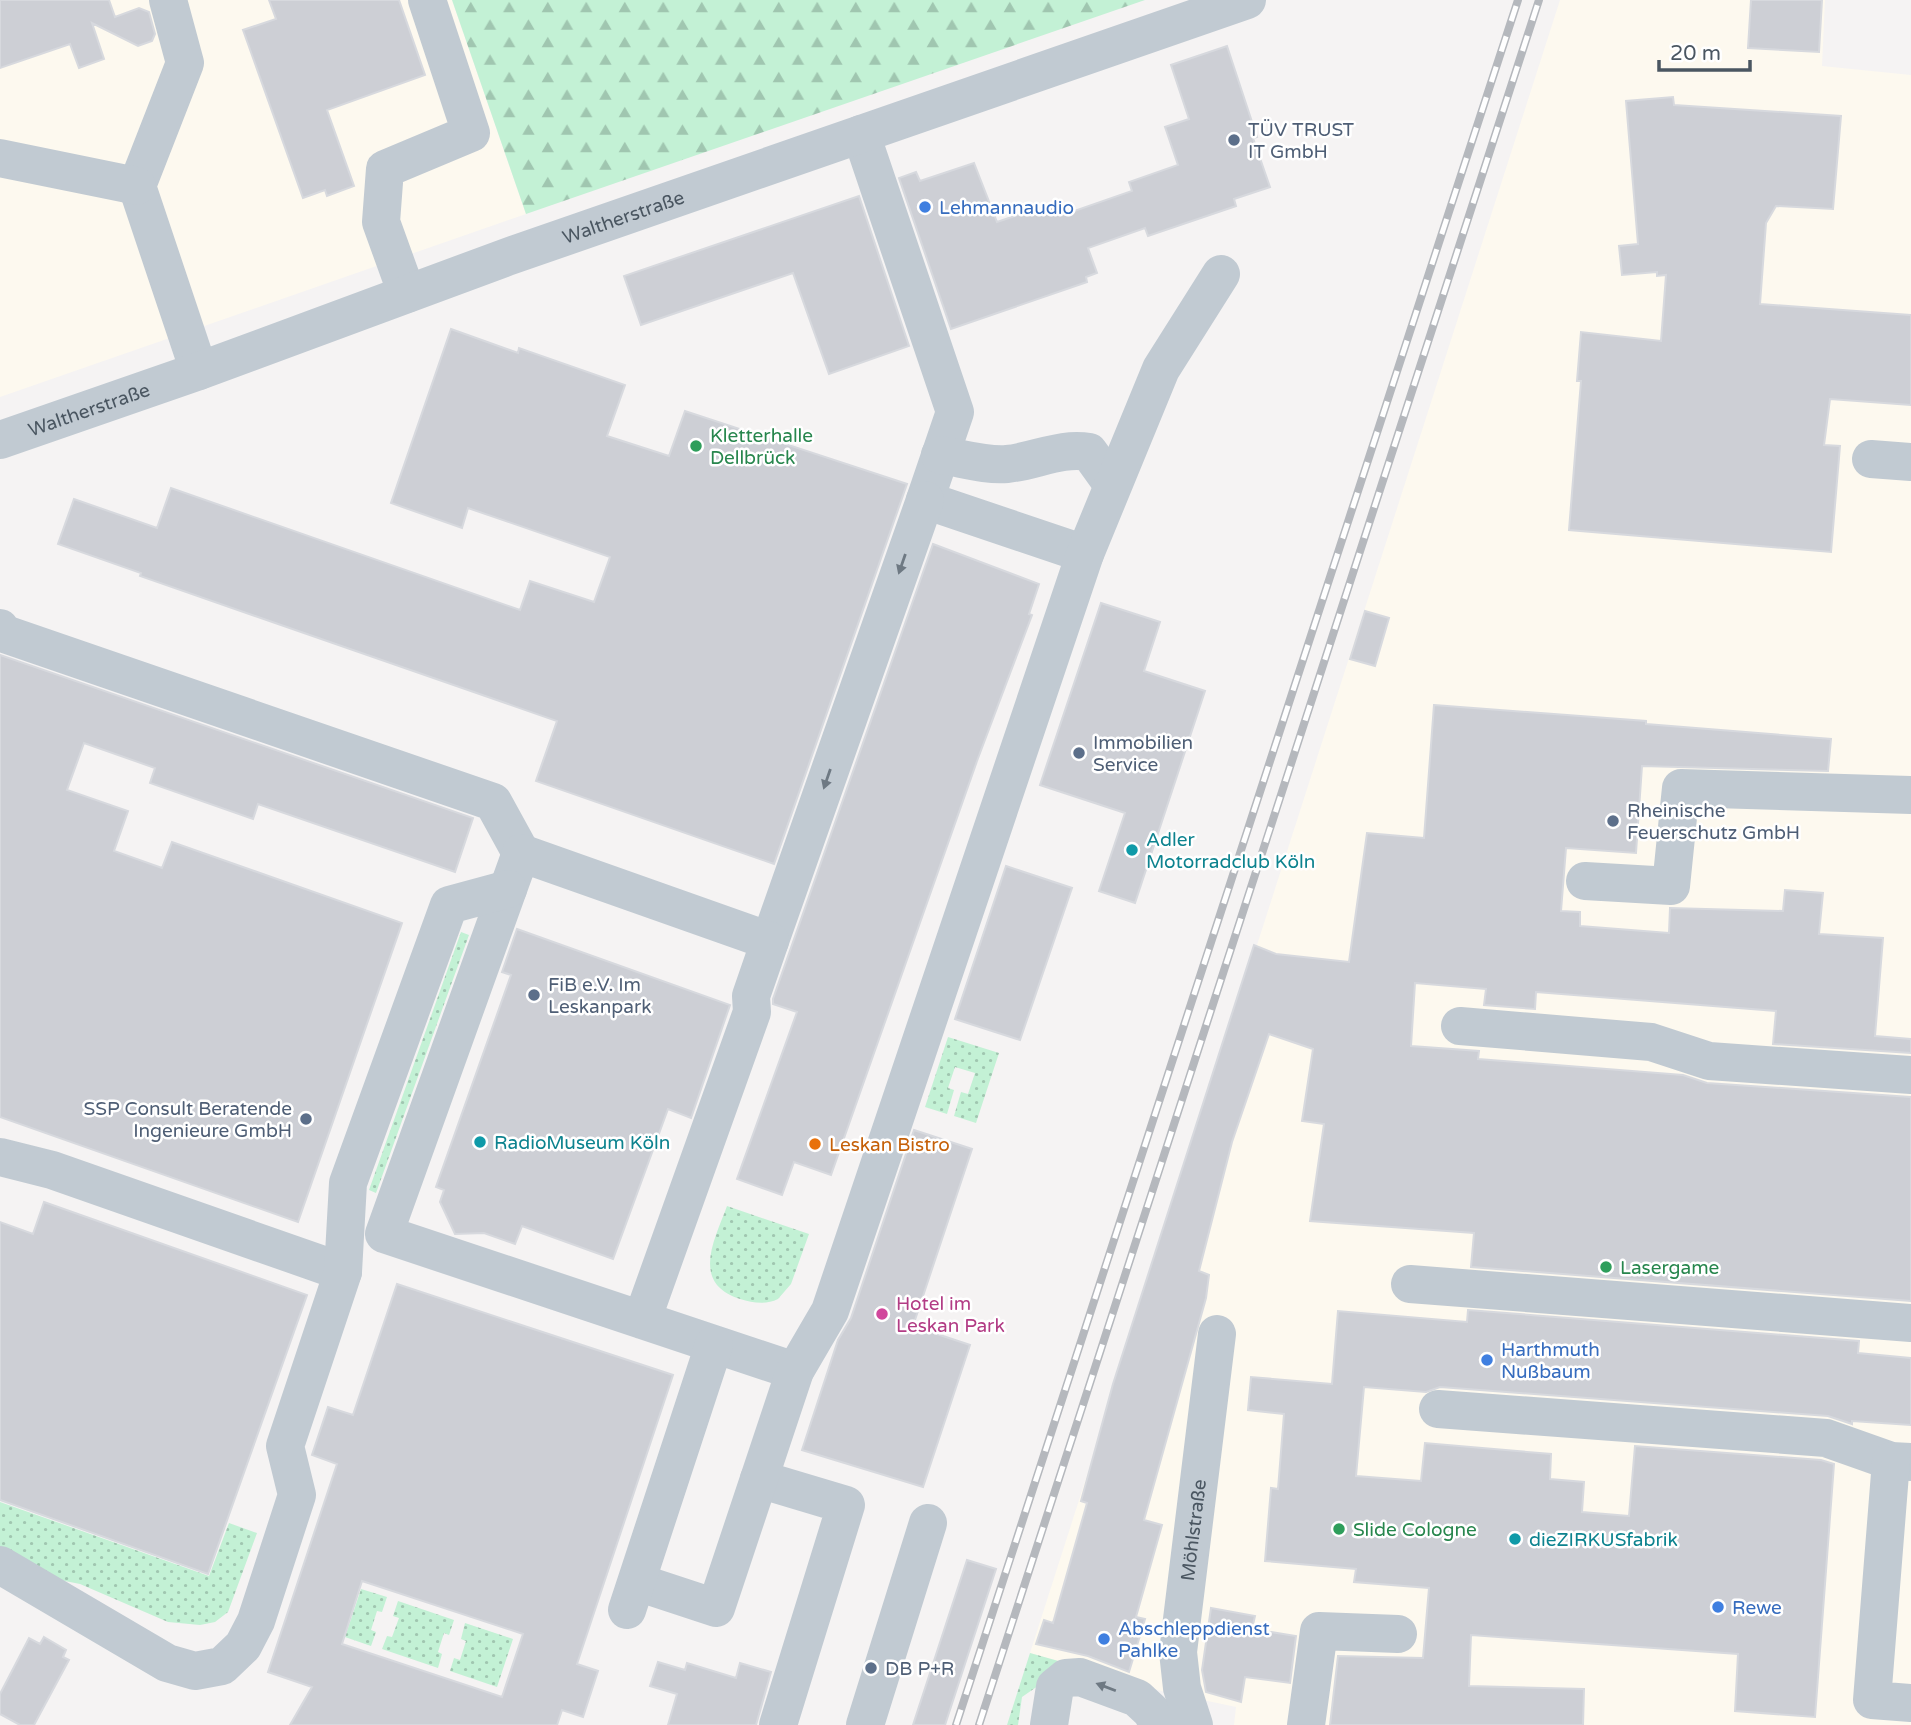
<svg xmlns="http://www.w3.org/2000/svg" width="1911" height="1725" font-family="'Varela Round',sans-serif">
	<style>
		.commercial { fill: #fdf9ef }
		.grass { fill: url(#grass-dots) }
		.forest { fill: url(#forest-firs) }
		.building { fill: #cdcfd5; stroke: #d7d9de; stroke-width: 2; fill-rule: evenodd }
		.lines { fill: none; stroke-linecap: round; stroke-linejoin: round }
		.minor { stroke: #c1cad2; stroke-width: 38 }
		.rail-casing { stroke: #b5b8bd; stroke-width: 8 }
		.rail { stroke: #fff; stroke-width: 5; stroke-dasharray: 16; stroke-linecap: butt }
		.oneway { fill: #6e7983 }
		.service-dot { fill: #5c6f8a; stroke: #fff; stroke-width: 2.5 }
		.shop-dot { fill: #3f7fe0; stroke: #fff; stroke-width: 2.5 }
		.leisure-dot { fill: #2e9e5b; stroke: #fff; stroke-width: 2.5 }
		.culture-dot { fill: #0f9aa8; stroke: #fff; stroke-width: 2.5 }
		.food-dot { fill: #e8710a; stroke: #fff; stroke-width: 2.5 }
		.hotel-dot { fill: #d1479c; stroke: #fff; stroke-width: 2.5 }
		.labels { text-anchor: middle; stroke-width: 5; stroke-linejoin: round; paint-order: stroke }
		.service-label { font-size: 19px; fill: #4e5e75; stroke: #fff; text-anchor: start }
		.shop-label { font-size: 19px; fill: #366cbe; stroke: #fff; text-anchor: start }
		.street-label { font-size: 19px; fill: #4a5661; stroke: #fff }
		.leisure-label { font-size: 19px; fill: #27864d; stroke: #fff; text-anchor: start }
		.culture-label { font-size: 19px; fill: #0d838f; stroke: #fff; text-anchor: start }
		.food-label { font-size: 19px; fill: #c56008; stroke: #fff; text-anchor: start }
		.hotel-label { font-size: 19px; fill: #b23c85; stroke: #fff; text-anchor: start }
	</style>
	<defs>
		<pattern id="grass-dots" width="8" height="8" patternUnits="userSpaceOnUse" patternTransform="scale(1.75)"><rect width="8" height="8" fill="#c3f1d5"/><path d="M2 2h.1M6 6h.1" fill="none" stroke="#a0c6b0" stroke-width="1.8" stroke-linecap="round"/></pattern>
		<pattern id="forest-firs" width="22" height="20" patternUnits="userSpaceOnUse" patternTransform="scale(1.75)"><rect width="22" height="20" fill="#c3f1d5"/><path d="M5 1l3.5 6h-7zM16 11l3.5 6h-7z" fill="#a0c6b0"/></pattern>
	</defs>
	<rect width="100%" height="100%" fill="#f5f3f3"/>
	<path class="commercial" d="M0 0H452L526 214 0 397Z
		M1560 0H1825L1822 66 1911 75V1725H1234L1236 1707 1165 1692 1030 1653Z"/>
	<path class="grass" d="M461 932 469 935 376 1193 369 1190Z
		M948 1037 999 1053 976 1123 954 1116 961 1092 968 1094 975 1073 955 1067 948 1088 954 1090 947 1114 925 1107Z
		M727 1206 809 1234 791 1284 778 1299C766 1305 753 1303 740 1299 690 1283 715 1239 727 1206Z
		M0 1502 209 1576 229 1523 257 1533 228 1612 215 1622 200 1625 168 1622 80 1584 45 1577 0 1551Z
		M361 1589 387 1597 382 1612 377 1611 371 1630 376 1632 371 1646 345 1637Z
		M398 1601 454 1620 449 1635 444 1633 438 1652 442 1654 438 1668 382 1649 387 1636 392 1637 399 1618 393 1616Z
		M465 1623 513 1639 497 1687 450 1671 454 1658 460 1660 466 1641 461 1639Z
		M1030 1653 1062 1662 1048 1679 1022 1697 1018 1725H1007Z"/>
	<path class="forest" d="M452 0H1145L526 214Z"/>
	<path class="building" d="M0 0H109L115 17 139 8 149 12 155 34 152 41 138 46 92 23 104 59 79 68 70 44 0 68Z
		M269 0H399L425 75 327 110 354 186 327 196 325 190 303 198 243 30 276 19Z
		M1751 0H1822L1819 52 1748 48Z
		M1227 46 1257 137 1253 138 1270 187 1234 199 1236 206 1148 236 1145 228 1088 248 1097 273 1086 277 1087 282 951 329 899 178 916 172 920 181 974 163 997 222 1059 201 1063 215 1132 191 1129 182 1178 165 1165 127 1189 119 1171 65Z
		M1673 97 1674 105 1841 116 1833 209 1776 206 1766 223 1760 304 1911 315V405L1830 399 1824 445 1840 446 1831 552 1569 530 1581 381H1577L1581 332 1661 341 1666 275 1657 276V272L1622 275 1619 246 1638 244 1626 101Z
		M859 196 909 346 829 374 793 273 641 325 624 276Z
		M451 329 518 353 519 348 625 385 607 436 669 456 685 411 907 484 774 864 536 781 557 721 140 576 141 573 58 544 74 499 157 528 171 488 520 610 530 581 594 602 610 557 468 508 462 528 391 503Z
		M933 544 1039 584 1029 614 1032 615 977 761 831 1175 794 1162 782 1195 737 1179 797 1012 773 1004V999Z
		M1101 603 1160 622 1144 671 1205 691 1135 903 1099 891 1125 813 1040 785Z
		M1365 611 1389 618 1375 666 1350 659Z
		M0 655 473 818 455 872 258 804 253 819 150 783 155 768 84 743 67 790 128 811 114 851 162 868 172 842 402 923 298 1222 0 1117Z
		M1434 705 1646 721V724L1831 739 1828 771 1642 766 1636 853 1566 848 1561 911 1580 912V926L1669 933 1670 908 1783 911 1785 890 1823 893 1819 934 1883 938 1875 1036 1911 1039V1053L1773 1044 1776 1011 1536 992 1535 1009 1484 1005 1486 989 1415 983 1411 1046 1479 1051 1478 1059 1683 1075 1707 1083 1911 1097V1301L1471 1267 1474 1233 1310 1221 1324 1124 1302 1121 1313 1049 1269 1034 1232 1142 1199 1271 1209 1275 1206 1298 1144 1520 1162 1525 1136 1617 1145 1619 1129 1672 1088 1656 1036 1644 1044 1620 1053 1623 1087 1503 1081 1501 1113 1384 1254 945 1276 954 1349 962 1367 833 1424 838Z
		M1006 866 1072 888 1020 1040 955 1019Z
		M517 929 730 1005 691 1118 668 1109 613 1259 522 1226 515 1244 484 1233 455 1234 440 1202 444 1190 436 1187 511 975 502 972Z
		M914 1130 972 1149 913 1326 970 1345 923 1487 802 1450 838 1340 851 1318Z
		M44 1202 307 1295 208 1574 0 1500V1222L33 1234Z
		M397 1284 673 1375 577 1664 598 1671 583 1717 562 1710 557 1725H290L312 1687 268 1672 337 1464 312 1455 328 1407 353 1415ZM362 1581 523 1634 502 1697 342 1644Z
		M1468 1310 1859 1341 1858 1353 1911 1358V1425L1852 1421V1424L1828 1416 1440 1387 1426 1392 1364 1387 1356 1476 1421 1481 1425 1443 1551 1454 1550 1479 1584 1482 1582 1512 1629 1516 1635 1446 1821 1460 1834 1464 1815 1717 1735 1711 1738 1654 1471 1635 1469 1686 1584 1689 1583 1725H1330L1338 1656 1423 1658 1429 1588 1354 1582 1356 1569 1265 1561 1271 1488 1278 1489 1284 1414 1248 1410 1251 1377 1332 1384 1338 1311 1467 1322Z
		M967 1560 996 1569 945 1725H913Z
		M1211 1608 1255 1616 1252 1629 1296 1636 1290 1683 1245 1677 1241 1702 1206 1692 1202 1670Z
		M44 1637 66 1650 63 1657 69 1660 34 1725H20L0 1714V1694L29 1638 40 1644Z
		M658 1662 685 1670 687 1663 736 1678 740 1663 771 1672 756 1725H668L677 1694 650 1686Z"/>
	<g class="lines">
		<g class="minor">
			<path d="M168 0 185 63 137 186 199 371"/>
			<path d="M861 134 955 412 925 500 1085 554"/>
			<path d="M0 158 137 186"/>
			<path d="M407 294 381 222 385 169 471 133 427 0"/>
			<path id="s1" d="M0 440 199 371 507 257 1247 0"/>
			<path d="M940 455C961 458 986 466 1007 464 1036 461 1061 447 1089 452L1112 484"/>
			<path d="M1871 459 1911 462"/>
			<path d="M0 628 2 633 493 802 521 853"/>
			<path d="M1585 881 1671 886 1681 788 1911 795"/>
			<path d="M770 941 925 500"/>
			<path d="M1460 1026 1651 1042 1709 1061 1911 1075"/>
			<path d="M0 1157 52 1170 343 1272"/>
			<path d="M1410 1284 1911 1323"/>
			<path d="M642 1320 752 1012 751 996 770 941 521 853 384 1234C521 1280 658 1326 795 1371"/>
			<path d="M1438 1409 1826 1438 1891 1461 1911 1462"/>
			<path d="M1891 1461 1872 1700 1911 1703"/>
			<path d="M759 1479 846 1505 778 1725"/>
			<path d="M0 1565 167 1663 195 1671 222 1666 243 1646 256 1621 297 1495 285 1446 343 1272 348 1183 449 905 508 889"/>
			<path d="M637 1582 716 1608 795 1371 830 1311 1085 554 1161 369 1221 274"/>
			<path d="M627 1610 714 1345"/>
			<path d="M865 1725 928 1523"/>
			<path d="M1049 1725 1055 1687 1066 1678 1080 1677 1137 1698 1151 1711 1159 1725"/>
			<path id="s2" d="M1194 1725 1182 1688 1178 1652 1217 1334"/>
			<path d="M1306 1725 1319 1631 1398 1634"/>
		</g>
		<g class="rail-casing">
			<path id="rail" d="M956 1725 1518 0
				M979 1725 1539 0"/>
		</g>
		<use href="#rail" class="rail"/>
	</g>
	<defs><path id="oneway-solid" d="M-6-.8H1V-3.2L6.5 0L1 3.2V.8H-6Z" transform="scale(1.75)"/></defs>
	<g class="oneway">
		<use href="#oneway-solid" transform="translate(902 564) rotate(109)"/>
		<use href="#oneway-solid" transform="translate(827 779) rotate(109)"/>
		<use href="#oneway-solid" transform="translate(1106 1687) rotate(-159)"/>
	</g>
	<g class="service-dot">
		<circle cx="1234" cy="140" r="7"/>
		<circle cx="1079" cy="753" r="7"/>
		<circle cx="1613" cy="821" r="7"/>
		<circle cx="534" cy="995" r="7"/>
		<circle cx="306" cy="1119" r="7"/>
		<circle cx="871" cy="1668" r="7"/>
	</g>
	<g class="shop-dot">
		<circle cx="925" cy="207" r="7"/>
		<circle cx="1487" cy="1360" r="7"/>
		<circle cx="1718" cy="1607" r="7"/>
		<circle cx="1104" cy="1639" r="7"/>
	</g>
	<g class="leisure-dot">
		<circle cx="696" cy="446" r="7"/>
		<circle cx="1606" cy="1267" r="7"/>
		<circle cx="1339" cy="1529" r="7"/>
	</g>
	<g class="culture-dot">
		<circle cx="1132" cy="850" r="7"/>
		<circle cx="480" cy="1142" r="7"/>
		<circle cx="1515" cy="1539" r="7"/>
	</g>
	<circle class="food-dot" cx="815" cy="1144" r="7"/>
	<circle class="hotel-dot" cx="882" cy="1314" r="7"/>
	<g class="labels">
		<g class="service-label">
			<text x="1248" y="136">TÜV TRUST<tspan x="1248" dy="22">IT GmbH</tspan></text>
			<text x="1093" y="749">Immobilien<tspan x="1093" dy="22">Service</tspan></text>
			<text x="1627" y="817">Rheinische<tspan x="1627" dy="22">Feuerschutz GmbH</tspan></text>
			<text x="548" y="991">FiB e.V. Im<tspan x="548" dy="22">Leskanpark</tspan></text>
			<text x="292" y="1115" text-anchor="end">SSP Consult Beratende<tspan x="292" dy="22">Ingenieure GmbH</tspan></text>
			<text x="885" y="1675">DB P+R</text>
		</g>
		<g class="shop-label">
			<text x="939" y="214">Lehmannaudio</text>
			<text x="1501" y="1356">Harthmuth<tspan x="1501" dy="22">Nußbaum</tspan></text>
			<text x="1732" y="1614">Rewe</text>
			<text x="1118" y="1635">Abschleppdienst<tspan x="1118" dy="22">Pahlke</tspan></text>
		</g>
		<g class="street-label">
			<text dy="7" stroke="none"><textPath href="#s1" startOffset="662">Waltherstraße</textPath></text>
			<text dy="7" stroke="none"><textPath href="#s1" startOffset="94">Waltherstraße</textPath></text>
			<text dy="7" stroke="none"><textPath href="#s2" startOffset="198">Möhlstraße</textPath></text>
		</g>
		<g class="leisure-label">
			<text x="710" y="442">Kletterhalle<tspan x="710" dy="22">Dellbrück</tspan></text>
			<text x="1620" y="1274">Lasergame</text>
			<text x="1353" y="1536">Slide Cologne</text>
		</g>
		<g class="culture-label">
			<text x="1146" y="846">Adler<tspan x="1146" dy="22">Motorradclub Köln</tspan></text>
			<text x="494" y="1149">RadioMuseum Köln</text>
			<text x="1529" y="1546">dieZIRKUSfabrik</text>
		</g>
		<g class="food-label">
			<text x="829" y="1151">Leskan Bistro</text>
		</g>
		<g class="hotel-label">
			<text x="896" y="1310">Hotel im<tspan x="896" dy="22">Leskan Park</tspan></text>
		</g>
	</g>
	<path d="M1659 60v10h91v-10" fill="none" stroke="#4a5661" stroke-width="3.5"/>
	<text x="1670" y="60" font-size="21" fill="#4a5661" stroke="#ffffff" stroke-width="5" paint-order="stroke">20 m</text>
</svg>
